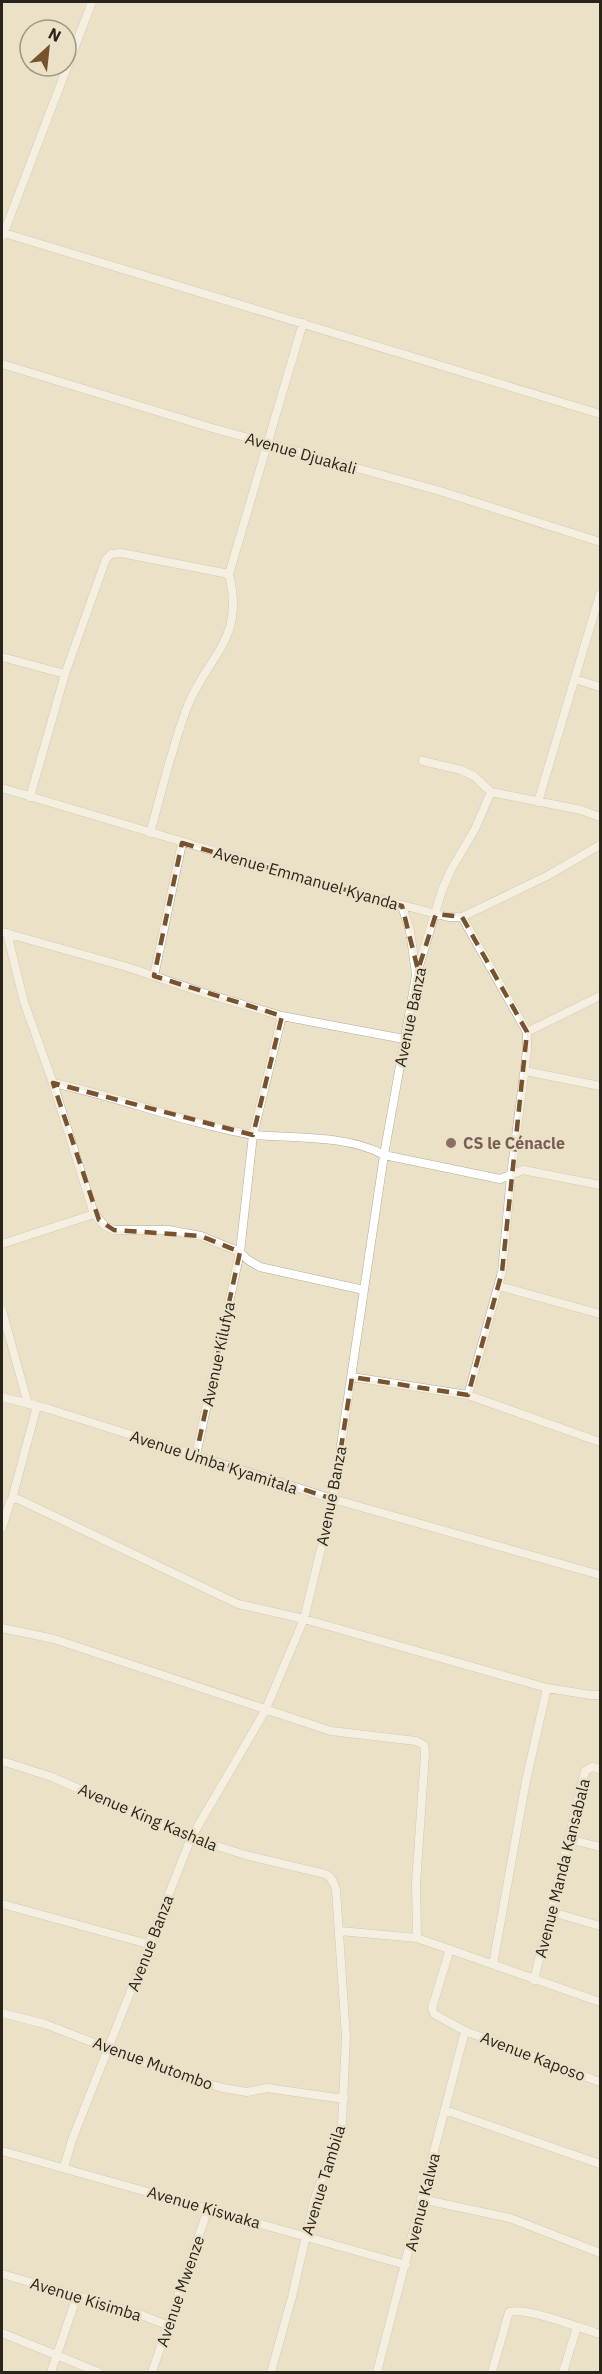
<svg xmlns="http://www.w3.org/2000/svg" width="602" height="2374" font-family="'IBM Plex Sans',sans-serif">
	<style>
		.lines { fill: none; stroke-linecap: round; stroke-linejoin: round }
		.minor-casing { stroke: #b5ab93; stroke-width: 9 }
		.minor { stroke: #fff; stroke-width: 8 }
		.marked { fill: none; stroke: #77522d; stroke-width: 4.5; stroke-dasharray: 12 8; stroke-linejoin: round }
		.education-dot { fill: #8d6e63; stroke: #ebe1c7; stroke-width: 2 }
		.labels { text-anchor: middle; stroke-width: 5; stroke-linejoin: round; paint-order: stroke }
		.street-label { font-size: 16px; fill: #28241b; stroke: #ebe1c7 }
		.education-label { font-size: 16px; font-weight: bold; fill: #785e54; stroke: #ebe1c7; text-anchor: start }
	</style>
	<rect width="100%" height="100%" fill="#ebe1c7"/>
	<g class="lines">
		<g class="minor-casing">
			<path id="minor" d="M4 233 600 414
				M3 235 92 2
				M2 364 212 428 440 491 600 542
				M2 657 65 674
				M575 679 600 687
				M423 761 461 770 474 776 491 792 581 810 600 817
				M2 788 341 889 448 917H462L547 876 600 845
				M30 797 65 674 106 559 111 554 121 553 229 574 303 323
				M538 802 600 594
				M150 833C162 791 172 746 188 705 210 653 245 639 229 574
				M402 906 410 931 416 974
				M462 917 527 1032V1051L511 1175 502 1272 468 1395
				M2 932 127 967 204 993 282 1016 404 1039
				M7 933 24 1002 53 1083C120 1097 185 1123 253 1135L240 1252 248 1260 260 1267 364 1290
				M154 976 182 843
				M282 1016 253 1135C293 1138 349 1135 384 1155L500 1179 523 1170 600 1185
				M527 1032 600 996
				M525 1071 600 1086
				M94 1214 105 1226 114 1230H168L201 1236 240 1252 196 1455
				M2 1244 94 1214 53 1083
				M499 1286 600 1314
				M2 1310 28 1404
				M352 1377 468 1395 600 1442
				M2 1397 49 1409 333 1499 600 1575
				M12 1499 37 1406
				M2 1528 10 1502 12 1499H18L238 1604 304 1619 547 1688 591 1695H600
				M2 1628 54 1639 331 1731 416 1741 424 1745 425 1754 416 1883 417 1938
				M2 1761 52 1777 191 1838 249 1856 325 1874C332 1877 334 1883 336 1890L346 2037 342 2123 314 2201 292 2297 271 2372
				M569 1839 600 1847
				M2 1904 148 1944
				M552 1912 600 1926
				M340 1931 417 1938 600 2002
				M450 1949 432 2008 434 2014 465 2031 600 2082
				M493 1964 526 1781 547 1688
				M534 1980 585 1771 592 1767 600 1769
				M2 2013 45 2024 174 2074 223 2088 247 2092 267 2088 344 2099
				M445 2110 600 2164
				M2 2151 406 2265
				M64 2167 72 2140 191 1838 265 1711 304 1619 333 1499 384 1155 416 976 442 890 452 868 475 829 491 792
				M421 2199 510 2218 600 2253
				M2 2274 139 2314 169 2326
				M2 2333 98 2372
				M51 2372 77 2296
				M152 2372 208 2209
				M377 2372 465 2031
				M492 2372 509 2312C528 2307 579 2328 600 2334
				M563 2372 577 2327"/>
		</g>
		<use href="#minor" class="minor"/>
	</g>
	<path d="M0 0H602V2374H0ZM182 843 402 906 418 970 436 914 462 917 527 1032 502 1272 468 1395 352 1377 333 1499 196 1455 240 1252 201 1236 114 1230 99 1220 53 1083 253 1135 282 1016 154 976Z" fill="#ebe1c7" fill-opacity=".55" fill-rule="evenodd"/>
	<path class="marked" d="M182 843 402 906 418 970 436 914 462 917 527 1032 502 1272 468 1395 352 1377 333 1499 196 1455 240 1252 201 1236 114 1230 99 1220 53 1083 253 1135 282 1016 154 976Z"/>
	<circle class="education-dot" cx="451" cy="1143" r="6"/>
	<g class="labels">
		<g class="street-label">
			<text transform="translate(301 453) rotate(16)" y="6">Avenue Djuakali</text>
			<text transform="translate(306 878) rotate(16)" y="6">Avenue Emmanuel Kyanda</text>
			<text transform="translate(410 1017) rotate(-78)" y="6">Avenue Banza</text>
			<text transform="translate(218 1354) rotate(-78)" y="6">Avenue Kilufya</text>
			<text transform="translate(214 1462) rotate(18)" y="6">Avenue Umba Kyamitala</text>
			<text transform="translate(331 1496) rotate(-79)" y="6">Avenue Banza</text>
			<text transform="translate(148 1817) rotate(23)" y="6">Avenue King Kashala</text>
			<text transform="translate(562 1868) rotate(-76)" y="6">Avenue Manda Kansabala</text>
			<text transform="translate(150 1943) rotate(-69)" y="6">Avenue Banza</text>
			<text transform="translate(533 2056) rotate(21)" y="6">Avenue Kaposo</text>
			<text transform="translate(153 2063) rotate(20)" y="6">Avenue Mutombo</text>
			<text transform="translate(323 2180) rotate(-73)" y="6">Avenue Tambila</text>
			<text transform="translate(422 2202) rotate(-76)" y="6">Avenue Kalwa</text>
			<text transform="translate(204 2207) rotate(16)" y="6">Avenue Kiswaka</text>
			<text transform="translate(180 2291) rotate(-71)" y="6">Avenue Mwenze</text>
			<text transform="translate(86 2299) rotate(17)" y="6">Avenue Kisimba</text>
		</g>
		<g class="education-label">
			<text x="463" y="1149">CS le Cénacle</text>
		</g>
	</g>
	<rect width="602" height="2374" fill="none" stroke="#28241b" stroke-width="6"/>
	<g transform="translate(48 48) rotate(27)"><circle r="28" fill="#ebe1c7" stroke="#9d9582" stroke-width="1.5"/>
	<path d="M0-4.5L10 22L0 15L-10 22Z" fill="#77522d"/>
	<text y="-9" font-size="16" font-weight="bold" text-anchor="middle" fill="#28241b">N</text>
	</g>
</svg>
